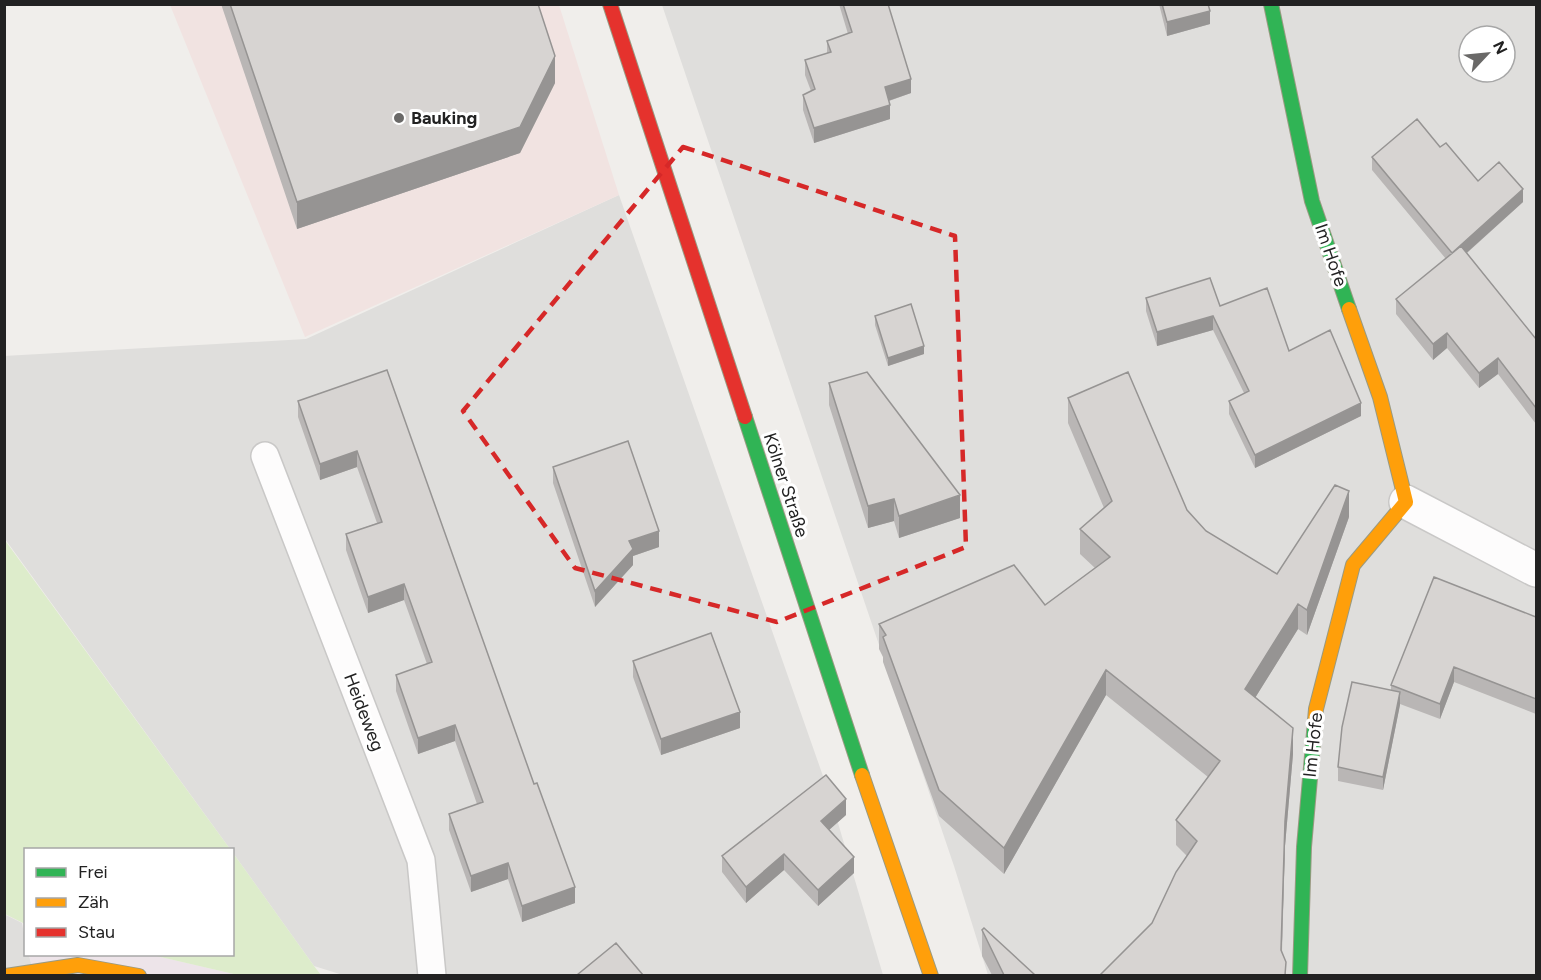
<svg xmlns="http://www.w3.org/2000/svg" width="1541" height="980" font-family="Figtree,sans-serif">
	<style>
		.residential { fill: #dfdedc; fill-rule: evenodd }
		.commercial { fill: #f1e3e1 }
		.industrial { fill: #ede4e9 }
		.grass { fill: #ddeccb }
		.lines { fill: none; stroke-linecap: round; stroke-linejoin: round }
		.lane-casing { stroke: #c9c8c7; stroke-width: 30 }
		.street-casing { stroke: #c9c8c7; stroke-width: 36 }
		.fast-casing { stroke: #999a82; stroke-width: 16 }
		.slow-casing { stroke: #999a82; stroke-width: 16 }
		.jam-casing { stroke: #999a82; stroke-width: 16 }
		.lane { stroke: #fdfcfc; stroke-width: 27 }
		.street { stroke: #fdfcfc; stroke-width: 33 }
		.fast { stroke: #30b455; stroke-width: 14 }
		.slow { stroke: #ff9f0a; stroke-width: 14 }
		.jam { stroke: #e5322d; stroke-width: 14 }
		.wall { fill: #b9b6b5 }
		.shaded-wall { fill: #969493 }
		.building { fill: #d7d4d2; stroke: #969493; stroke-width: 1.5 }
		.marked { fill: none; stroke: #d62828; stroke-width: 4.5; stroke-dasharray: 12 8; stroke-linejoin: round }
		.poi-dot { fill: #6a6968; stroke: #fff; stroke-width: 2 }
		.labels { text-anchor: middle; stroke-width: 6; stroke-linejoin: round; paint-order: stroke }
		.poi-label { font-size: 18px; font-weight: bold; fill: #222; stroke: #fff; text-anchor: start }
		.street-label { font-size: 18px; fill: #222; stroke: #fff }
	</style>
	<rect width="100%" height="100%" fill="#f0eeeb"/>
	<path class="residential" d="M662 5H1536V975H988L954 866ZM1469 36H1505V72H1469Z
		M619 195 830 796 883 975 346 976 314 966 233 853 232 850 230 849 5 539 4 356 306 339Z
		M4 914 22 923 25 939 26 954 29 955 34 975H5Z"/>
	<path class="commercial" d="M170 5H559L619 195 305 337Z"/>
	<path class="industrial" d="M29 955H152L238 975H34Z"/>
	<path class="grass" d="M4 539 230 849 26 850 25 924 5 914Z
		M233 853 314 966 321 975H238L152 955 232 954Z"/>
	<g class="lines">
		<g class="lane-casing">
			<path id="lane" d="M265 456 421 860 432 976"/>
		</g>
		<g class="street-casing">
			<path id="street" d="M1406 502 1536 570"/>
		</g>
		<g class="fast-casing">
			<path id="fast" d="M1271 4 1312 201 1349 309
				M745 417 862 775
				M1300 976 1304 847 1315 721"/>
		</g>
		<g class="slow-casing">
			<path id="slow" d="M1315 721 1316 709 1353 565 1406 502 1380 397 1349 309
				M862 775 931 976
				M6 976 78 965 139 976"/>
		</g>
		<g class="jam-casing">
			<path id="jam" d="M610 4 745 417"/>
		</g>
		<use href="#lane" class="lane"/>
		<use href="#street" class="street"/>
		<use href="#fast" class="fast"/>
		<use href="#slow" class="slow"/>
		<use href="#jam" class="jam"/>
	</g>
	<path class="wall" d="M221 4H538L555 83 520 153 297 229Z
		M839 4H888L911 93 889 101 890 119 814 143 803 110V95L811 91 805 75V60L827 54V41L848 34Z
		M1159 4H1208L1210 24 1167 36Z
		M1440 147 1478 181 1523 202 1467 253 1536 339V424L1498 374 1479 388 1447 348 1433 360 1396 314V299L1446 259 1372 170V157Z
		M1146 298 1220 306 1289 351 1361 416 1255 468 1229 414V401L1244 393 1213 330 1157 346 1146 311Z
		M875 316 924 354 888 366 875 325Z
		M387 370 575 903 522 922 508 879 471 892 449 830V814L477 804 455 741 418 754 396 691V675L427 664 404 600 368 613 346 550V534L377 523 357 467 320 480 298 417V401Z
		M829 383 960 518 899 538 894 521 868 528 829 405Z
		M1068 398 1187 510 1206 531 1277 574 1349 517 1307 635 1298 629 1255 698 1293 754 1285 846 1282 952 1286 975 1152 923 1187 856 1176 845V820L1208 777 1106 695 1004 874 939 816 883 662V657L879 649V624L1045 605 1095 568 1080 554V529L1104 508 1068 423Z
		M553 467 659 547 633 556V565L595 607 553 483Z
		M1536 617V714L1454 682 1440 719 1400 704 1383 790 1338 781V767L1391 690V685Z
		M633 661 740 728 661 755 633 677Z
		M846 815 829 830 854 873 818 906 784 870 746 903 722 872V856Z
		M982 930 1035 975H992L982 956Z"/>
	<path class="shaded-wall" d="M1210 11V24L1167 36V22Z
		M555 56V83L520 153 297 229V202Z
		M911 79V93L885 102V87Z
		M890 105V119L814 143V128Z
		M1523 189V202L1452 266V253Z
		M1213 316V330L1157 346V332Z
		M1447 333V348L1433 360V344Z
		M924 346V354L888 366V358Z
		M1498 358V374L1479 388V373Z
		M1361 403V416L1255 468V455Z
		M357 451V467L320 480V464Z
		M1349 491V517L1307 635V610Z
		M960 495V518L899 538V516Z
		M894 499V521L868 528V506Z
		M659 531V547L633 556V565L595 607V591L629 541Z
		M404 584V600L368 613V597Z
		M1298 604V629L1245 714V689Z
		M1454 667V682L1440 719V704Z
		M1106 670V695L1004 874V848Z
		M1400 692V705L1383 790V777Z
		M740 712V728L661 755V739Z
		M455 725V741L418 754V738Z
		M1293 728V754L1285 846 1281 975 1285 821Z
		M846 799V815L821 837V821Z
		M784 854V870L746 903V887Z
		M854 857V873L818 906V890Z
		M508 863V879L471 892V876Z
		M575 887V903L522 922V906Z"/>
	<path class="building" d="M230 4H538L555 56 520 127 297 202Z
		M843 4H888L911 79 885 87 890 105 814 128 803 95 815 89 805 60 831 52 827 41 852 32Z
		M1162 4H1208L1210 11 1167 22Z
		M1417 119 1440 147 1446 143 1478 181 1499 162 1523 189 1452 253 1372 157Z
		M1461 246 1536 339V408L1498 358 1479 373 1447 333 1433 344 1396 299Z
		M1210 278 1220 306 1267 288 1289 351 1330 330 1361 403 1255 455 1229 401 1249 391 1213 316 1157 332 1146 298Z
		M911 304 924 346 888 358 875 316Z
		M387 370 534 784 537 783 575 887 522 906 508 863 471 876 449 814 483 802 455 725 418 738 396 675 432 662 404 584 368 597 346 534 382 522 357 451 320 464 298 401Z
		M867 372 960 495 899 516 894 499 868 506 829 383Z
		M1128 372 1187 510 1206 531 1277 574 1335 485 1349 491 1307 610 1298 604 1245 689 1293 728 1285 821 1281 950 1286 962 1285 975H1100L1152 923 1176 872 1197 841 1176 820 1220 761 1106 670 1004 848 939 790 883 637 886 635 879 624 1014 565 1045 605 1110 557 1080 529 1112 501 1068 398Z
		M628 441 659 531 629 541 633 549 595 591 553 467Z
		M1434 577 1536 617V699L1454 667 1440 704 1391 685Z
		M711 633 740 712 661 739 633 661Z
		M1352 682 1400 692 1383 777 1338 767 1342 727Z
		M826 775 846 799 821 821 854 857 818 890 784 854 746 887 722 856Z
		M984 928 1035 975H1004L982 930Z
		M616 943 643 975H577Z"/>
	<path class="marked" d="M683 147 955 236 966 547 777 622 575 568 463 411Z"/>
	<circle class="poi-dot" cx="399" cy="118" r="6"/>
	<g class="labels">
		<g class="poi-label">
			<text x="411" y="124">Bauking</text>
		</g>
		<g class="street-label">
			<text transform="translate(1331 255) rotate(71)" y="6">Im Hofe</text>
			<text transform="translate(786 485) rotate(72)" y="6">Kölner Straße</text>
			<text transform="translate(364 712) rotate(69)" y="6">Heideweg</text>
			<text transform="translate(1313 745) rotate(-84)" y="6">Im Hofe</text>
		</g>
	</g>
	<rect width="1541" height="980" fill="none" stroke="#222222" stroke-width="12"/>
	<rect x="24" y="848" width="210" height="108" fill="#ffffff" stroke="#a7a7a7" stroke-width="1.5"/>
	<rect x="36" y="868" width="30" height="9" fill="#30b455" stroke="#a7a7a7" stroke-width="1.5"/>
	<text x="78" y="878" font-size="18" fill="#222222">Frei</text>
	<rect x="36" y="898" width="30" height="9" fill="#ff9f0a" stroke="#a7a7a7" stroke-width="1.5"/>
	<text x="78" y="908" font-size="18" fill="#222222">Zäh</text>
	<rect x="36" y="928" width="30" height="9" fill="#e5322d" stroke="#a7a7a7" stroke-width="1.5"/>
	<text x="78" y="938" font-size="18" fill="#222222">Stau</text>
	<g transform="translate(1487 54) rotate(64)"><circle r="28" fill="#ffffff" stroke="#a7a7a7" stroke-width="1.5"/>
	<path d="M0-4.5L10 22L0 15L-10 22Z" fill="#6a6968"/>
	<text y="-9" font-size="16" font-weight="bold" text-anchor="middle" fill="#222222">N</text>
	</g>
</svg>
